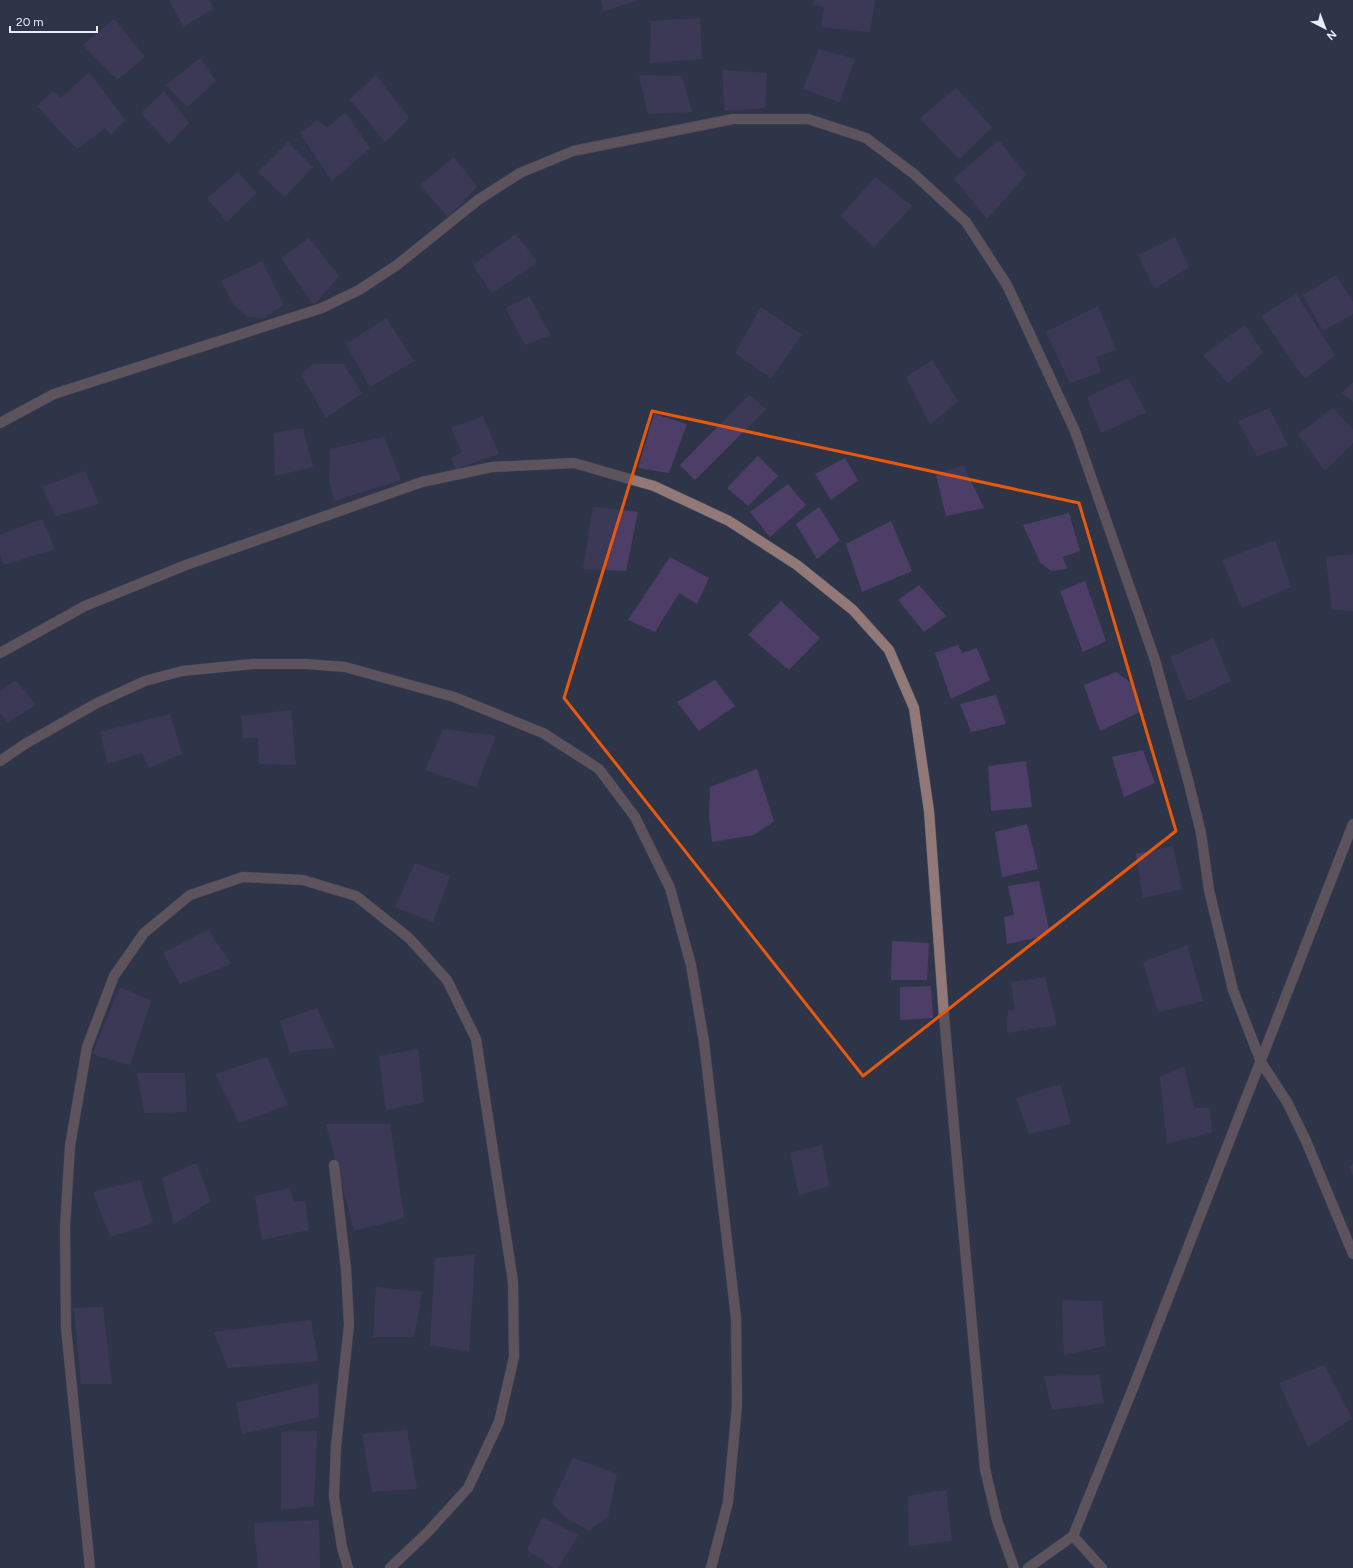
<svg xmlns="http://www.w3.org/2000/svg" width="1353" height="1568" font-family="Figtree,sans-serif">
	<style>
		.building { fill: #4d3e67 }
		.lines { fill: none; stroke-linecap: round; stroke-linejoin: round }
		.minor-casing { stroke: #4d5265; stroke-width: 11 }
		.minor { stroke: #927977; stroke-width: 10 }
		.marked { fill: none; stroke: #e8590c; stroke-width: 3; stroke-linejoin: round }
	</style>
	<rect width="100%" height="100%" fill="#2f3549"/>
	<path class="building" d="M169 0H209L214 8 184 27Z
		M601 0H639L604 11Z
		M814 0H875L870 32 821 27 824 7 813 5Z
		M700 18 702 59 650 63 651 21Z
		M114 19 145 57 117 80 83 45Z
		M819 49 855 59 839 102 803 89Z
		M200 58 216 81 187 107 166 85Z
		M722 70 767 73 765 108 725 111Z
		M89 72 125 120 111 135 105 128 77 149 37 106 53 91 61 98Z
		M376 75 409 118 385 142 350 99Z
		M639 75 682 76 692 112 648 114Z
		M956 88 992 127 959 159 920 118Z
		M164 91 189 123 169 144 141 113Z
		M345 112 370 148 332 181 300 133 317 120 327 128Z
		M999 140 1026 175 987 219 954 178Z
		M288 142 313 167 285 197 258 172Z
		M454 157 477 187 448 217 420 185Z
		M238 172 257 193 227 222 207 198Z
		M875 177 912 206 874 247 841 216Z
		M516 234 537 262 492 293 473 265Z
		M1175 237 1189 267 1155 289 1138 255Z
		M309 238 339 276 314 305 281 258Z
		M262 261 284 305 264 318 248 317 234 305 221 281Z
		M1336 275 1353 302V314L1323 331 1303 295Z
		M1296 294 1335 355 1305 379 1261 316Z
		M529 296 551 335 525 345 506 308Z
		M1098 306 1116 350 1096 357 1101 372 1070 383 1046 332Z
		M761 307 802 335 771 378 735 353Z
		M386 318 414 361 370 387 346 344Z
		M1245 325 1263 353 1228 383 1203 355Z
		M932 360 958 401 930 425 906 377Z
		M314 364H343L362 393 326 418 301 374Z
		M1128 378 1146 412 1101 433 1087 397Z
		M1353 382V402L1342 393Z
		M749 395 766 409 695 480 680 465Z
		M1269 408 1288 445 1257 456 1238 421Z
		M1333 408 1353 430V443L1325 471 1298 434Z
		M654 414 687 424 669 473 638 468Z
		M483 416 499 454 456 469 451 458 462 452 451 428Z
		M303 428 313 467 275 476 274 433Z
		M384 437 401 480 334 501 329 479 330 449Z
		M758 456 778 476 748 506 727 488Z
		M845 458 858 480 831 500 815 474Z
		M963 465 984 508 946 516 936 475Z
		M85 471 99 504 56 516 42 487Z
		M788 484 806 505 770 537 750 512Z
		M593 507 638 512 626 571 583 569Z
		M819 507 840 540 817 559 796 524Z
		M1069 513 1080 551 1063 557 1067 569 1051 571 1040 562 1023 525Z
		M42 519 55 549 4 565 0 554V535Z
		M891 521 912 571 862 592 846 544Z
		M1275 540 1291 587 1242 608 1222 560Z
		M1353 554V611L1332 610 1326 557Z
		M670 557 709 578 697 604 679 593 655 632 628 620Z
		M1085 581 1106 641 1083 652 1060 591Z
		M919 585 946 616 924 632 898 600Z
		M781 601 820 638 789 670 748 635Z
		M1213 638 1231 681 1188 701 1170 657Z
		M958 645 962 653 977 648 990 680 951 699 935 653Z
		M1116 672 1133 684 1142 711 1100 731 1084 685Z
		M15 680 36 705 8 722 0 714V692Z
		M715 680 735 706 699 731 677 702Z
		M996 695 1006 724 971 732 960 704Z
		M291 710 296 765 259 764 258 738H243L241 716Z
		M170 714 182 754 149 768 142 753 108 764 100 732Z
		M443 729 496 736 476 787 425 770Z
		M1143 750 1155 783 1124 797 1112 757Z
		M1026 761 1032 807 991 811 988 766Z
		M757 769 774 821 754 835 712 842 709 816 710 787Z
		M1027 824 1038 869 1002 877 995 832Z
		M1173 846 1182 889 1143 898 1136 854Z
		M415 863 450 876 433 922 395 907Z
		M1039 881 1050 935 1007 944 1004 917 1014 915 1008 886Z
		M208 930 231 964 180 984 163 953Z
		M892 941 929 943 927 980H891Z
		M1187 945 1203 1001 1158 1012 1143 962Z
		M1045 977 1057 1025 1007 1033 1008 1010H1015L1011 982Z
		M931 986 933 1018 900 1020V987Z
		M120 987 151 1001 130 1065 92 1054Z
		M317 1008 335 1048 304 1050 290 1053 280 1021Z
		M418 1049 424 1102 386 1110 379 1056Z
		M267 1057 288 1105 239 1123 215 1074Z
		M1184 1066 1194 1108H1210L1212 1132 1167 1144 1160 1077Z
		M137 1073H185L187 1112 144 1113Z
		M1060 1084 1071 1124 1029 1134 1016 1098Z
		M326 1124H390L404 1218 354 1231Z
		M822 1145 829 1186 799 1195 790 1153Z
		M196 1163 211 1201 174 1224 162 1178Z
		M1353 1164V1175L1348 1166Z
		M140 1180 153 1223 110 1237 93 1192Z
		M290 1188 294 1202 305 1201 309 1230 262 1240 255 1196Z
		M475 1255 469 1352 430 1345 435 1258Z
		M376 1287 422 1292 414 1337H373Z
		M1062 1300 1102 1301 1105 1346 1064 1355Z
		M103 1307 112 1384H81L74 1308Z
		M311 1320 318 1361 228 1368 214 1332Z
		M1324 1365 1352 1418 1308 1447 1279 1383Z
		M1099 1375 1104 1403 1052 1410 1044 1376Z
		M318 1383 319 1417 242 1434 236 1403Z
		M407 1430 417 1489 372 1492 362 1434Z
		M317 1431 314 1506 281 1510V1432Z
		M573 1458 617 1474 608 1516 589 1531 566 1518 552 1503Z
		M946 1490 952 1541 909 1546 908 1496Z
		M542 1517 578 1535 558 1568H554L527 1550Z
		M319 1520 320 1568H258L254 1523Z"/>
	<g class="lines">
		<g class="minor-casing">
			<path id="minor" d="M0 423 54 394 322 308 359 290 397 265 478 200 520 173 573 151 733 119H808L866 138 914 174 966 222 1007 285 1075 431 1155 660 1188 780 1201 833 1209 890 1233 990 1261 1062 1287 1102 1306 1141 1353 1254
				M0 653 85 606 186 565 422 482 492 467 574 463 654 486 729 521 797 565 853 610 889 650 914 708 929 811 944 1016 985 1469 997 1520 1014 1568
				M0 761 25 744 97 703 145 681 182 671 253 664H307L345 667 454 697 543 733 599 769 635 817 670 888 691 965 704 1042 736 1318 737 1405 728 1502 711 1568
				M334 1165 346 1269 349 1325 336 1446 334 1497 342 1547 348 1568
				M1073 1536 1102 1568
				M90 1568 66 1328 65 1227 70 1146 87 1047 114 976 144 933 190 895 243 877 303 880 356 896 409 938 447 980 476 1039 513 1282 514 1357 499 1422 468 1488 427 1533 390 1568
				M1028 1568 1073 1536 1133 1388 1353 824"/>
		</g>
		<use href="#minor" class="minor"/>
	</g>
	<path d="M0 0H1353V1568H0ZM652 411 1079 503 1176 831 863 1076 564 698Z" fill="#2f3549" fill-opacity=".55" fill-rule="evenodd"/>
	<path class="marked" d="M652 411 1079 503 1176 831 863 1076 564 698Z"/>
	<g transform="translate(1325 28) rotate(138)" stroke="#2f3549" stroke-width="3" paint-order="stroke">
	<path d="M0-3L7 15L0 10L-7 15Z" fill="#e8edfa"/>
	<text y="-6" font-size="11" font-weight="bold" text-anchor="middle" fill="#e8edfa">N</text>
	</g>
	<path d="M10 26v6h87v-6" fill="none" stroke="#e8edfa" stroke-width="2"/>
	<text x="16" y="26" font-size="12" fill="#e8edfa" stroke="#2f3549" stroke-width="3" paint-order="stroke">20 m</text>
</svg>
